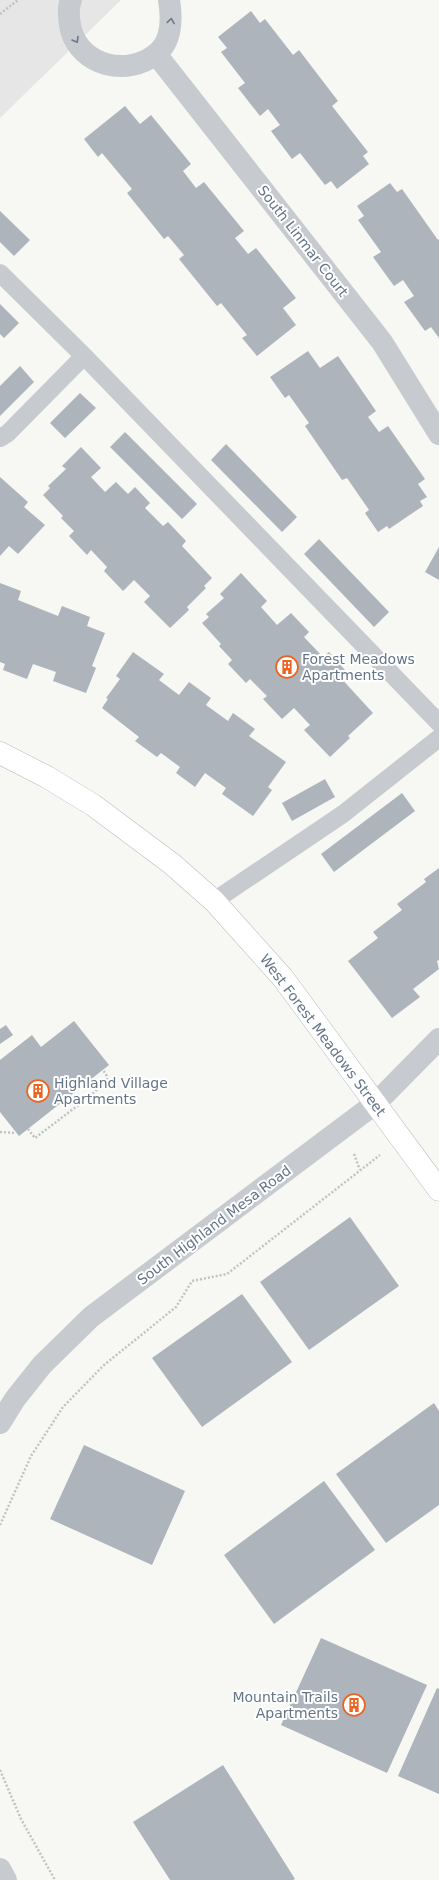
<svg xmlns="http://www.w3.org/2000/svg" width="439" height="1880" font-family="'DejaVu Sans',sans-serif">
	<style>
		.built { fill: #e5e6e5 }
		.building { fill: #aeb4bc }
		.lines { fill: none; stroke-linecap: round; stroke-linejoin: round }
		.secondary-casing { stroke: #b9bdc3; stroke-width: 23 }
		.path { stroke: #c1c2c5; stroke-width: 2.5; stroke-dasharray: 2 2; stroke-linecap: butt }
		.lane { stroke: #c7cace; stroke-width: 18 }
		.street { stroke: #c7cace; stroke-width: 22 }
		.secondary { stroke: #fff; stroke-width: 22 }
		.oneway { stroke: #6a788b }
		.labels { text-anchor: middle; stroke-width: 4; stroke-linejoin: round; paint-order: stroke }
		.street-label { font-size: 14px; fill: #657487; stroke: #fff }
		.poi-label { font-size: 14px; fill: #657487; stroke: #fff; text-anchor: start }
	</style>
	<rect width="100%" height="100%" fill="#f7f7f4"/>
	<path class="built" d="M0 0H121L0 118Z"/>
	<path class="building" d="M251 11 260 23 265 19 293 55 299 50 338 101 332 106 368 152 363 156 369 164 337 189 331 181 325 185 300 153 292 159 271 131 280 125 268 109 260 116 238 88 245 83 221 52 227 48 218 37Z
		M125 106 140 124 151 115 191 164 183 171 196 188 204 182 244 231 235 238 248 254 256 248 296 298 283 308 296 325 257 356 242 338 247 335 221 303 217 306 179 259 184 255 168 236 164 239 127 193 132 189 102 153 98 157 84 139Z
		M390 183 397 192 402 189 438 240 439 239V338L431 327 425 331 404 302 414 296 403 280 394 286 373 257 381 252 358 220 364 216 357 206Z
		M0 211 30 240 14 256 0 242Z
		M0 304 19 323 4 338 0 334Z
		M308 351 320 368 338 356 376 411 368 417 379 432 388 426 425 479 418 484 427 497 420 501 423 506 389 529 387 526 378 532 365 513 369 510 347 478 342 480 305 426 309 423 289 395 285 398 270 377Z
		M20 366 34 382 0 416V386Z
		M80 393 96 408 65 438 50 423Z
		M125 432 197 504 182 519 110 447Z
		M226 444 297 517 282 532 211 460Z
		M81 447 101 468 91 477 105 492 116 482 128 494 135 487 150 503 145 508 163 526 168 522 186 541 182 546 212 578 204 586 206 588 187 607 189 610 170 628 144 602 150 596 134 580 123 591 104 571 107 567 91 550 87 555 69 536 74 531 61 518 63 516 43 495 50 488 48 486 66 469 62 466Z
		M0 477 28 502 24 507 45 525 18 554 9 546 0 556Z
		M319 539 389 612 374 627 304 554Z
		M439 547V580L425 572Z
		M241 573 267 601 261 607 277 625 291 613 309 632 304 637 323 657 329 652 345 670 339 676 373 713 348 736 350 738 330 757 304 730 310 725 294 708 282 719 263 699 267 696 250 679 246 683 228 664 232 660 219 646 221 644 202 623 209 617 206 614 224 598 220 594Z
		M0 583 21 591 18 600 58 616 62 606 90 617 87 626 105 633 92 666 96 668 86 693 53 681 56 672 33 664 27 679 3 670 5 664 0 662Z
		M133 652 164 674 159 680 179 695 189 682 211 698 206 705 228 721 233 713 255 729 249 736 286 762 268 787 272 790 253 816 222 794 226 788 205 773 195 787 176 773 180 767 161 753 157 757 135 741 139 737 102 708 108 699 106 698 120 679 116 676Z
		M325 779 335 797 292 821 282 803Z
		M402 793 415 811 334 872 321 854Z
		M439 868V960L437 961 439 969 413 989 420 997 392 1018 348 961 378 938 373 932 402 910 397 904 426 882 424 879Z
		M74 1021 109 1065 19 1136 0 1112V1060L32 1035 41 1047Z
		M6 1025 13 1035 0 1044V1029Z
		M350 1217 399 1286 309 1350 260 1282Z
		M242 1294 292 1362 202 1427 152 1358Z
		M434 1403 439 1411V1505L386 1543 336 1474Z
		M84 1445 185 1491 152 1565 50 1519Z
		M324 1481 375 1550 274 1624 224 1555Z
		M321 1638 427 1685 387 1773 281 1725Z
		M437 1688 439 1689V1794L398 1776Z
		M223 1765 295 1879 293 1880H170L133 1822Z"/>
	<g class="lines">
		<g class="secondary-casing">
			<path id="secondary" d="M0 753 47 777 93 805 172 864 214 901 283 978 439 1190"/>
		</g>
		<path class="path" d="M0 14 18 0
			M28 1129 35 1138 89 1097 107 1080V1076L103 1070
			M0 1132 16 1133
			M354 1154 360 1170
			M0 1525 31 1456 63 1407 104 1365 176 1307 192 1281 227 1274 380 1155
			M0 1770 21 1819 55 1880"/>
		<path class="lane" d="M0 273 84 356 439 723
			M0 438 8 433 84 356
			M214 901 343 814 439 738"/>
		<path class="street" d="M71 0C67 9 69 21 71 30 81 66 127 77 156 54 172 42 172 18 169 0
			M156 54 382 342 439 434
			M0 1423 15 1399 42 1365 91 1317 376 1103 439 1039
			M0 1869 6 1880"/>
		<use href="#secondary" class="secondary"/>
	</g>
	<defs><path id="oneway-chevron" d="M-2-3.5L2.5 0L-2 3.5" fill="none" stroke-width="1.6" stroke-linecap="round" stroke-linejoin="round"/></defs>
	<g class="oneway">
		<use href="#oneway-chevron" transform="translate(171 21) rotate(-81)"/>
		<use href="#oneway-chevron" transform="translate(76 40) rotate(60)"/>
	</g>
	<defs>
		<g id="building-ring" transform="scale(1.15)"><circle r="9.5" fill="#fff" stroke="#ea6422" stroke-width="1.5"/><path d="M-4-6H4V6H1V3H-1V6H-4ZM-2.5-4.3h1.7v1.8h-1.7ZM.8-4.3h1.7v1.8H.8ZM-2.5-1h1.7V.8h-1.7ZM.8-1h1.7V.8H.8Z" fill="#ea6422"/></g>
	</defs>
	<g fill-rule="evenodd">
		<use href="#building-ring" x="287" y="667"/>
		<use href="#building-ring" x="38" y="1091"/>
		<use href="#building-ring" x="354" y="1705"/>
	</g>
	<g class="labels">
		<g class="street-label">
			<text transform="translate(303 241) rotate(52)" y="5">South Linmar Court</text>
			<text transform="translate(323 1035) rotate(53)" y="5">West Forest Meadows Street</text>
			<text transform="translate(214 1225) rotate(-37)" y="5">South Highland Mesa Road</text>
		</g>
		<g class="poi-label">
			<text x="302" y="664">Forest Meadows<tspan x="302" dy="16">Apartments</tspan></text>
			<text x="54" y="1088">Highland Village<tspan x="54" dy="16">Apartments</tspan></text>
			<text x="338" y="1702" text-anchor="end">Mountain Trails<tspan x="338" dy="16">Apartments</tspan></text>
		</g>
	</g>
</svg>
